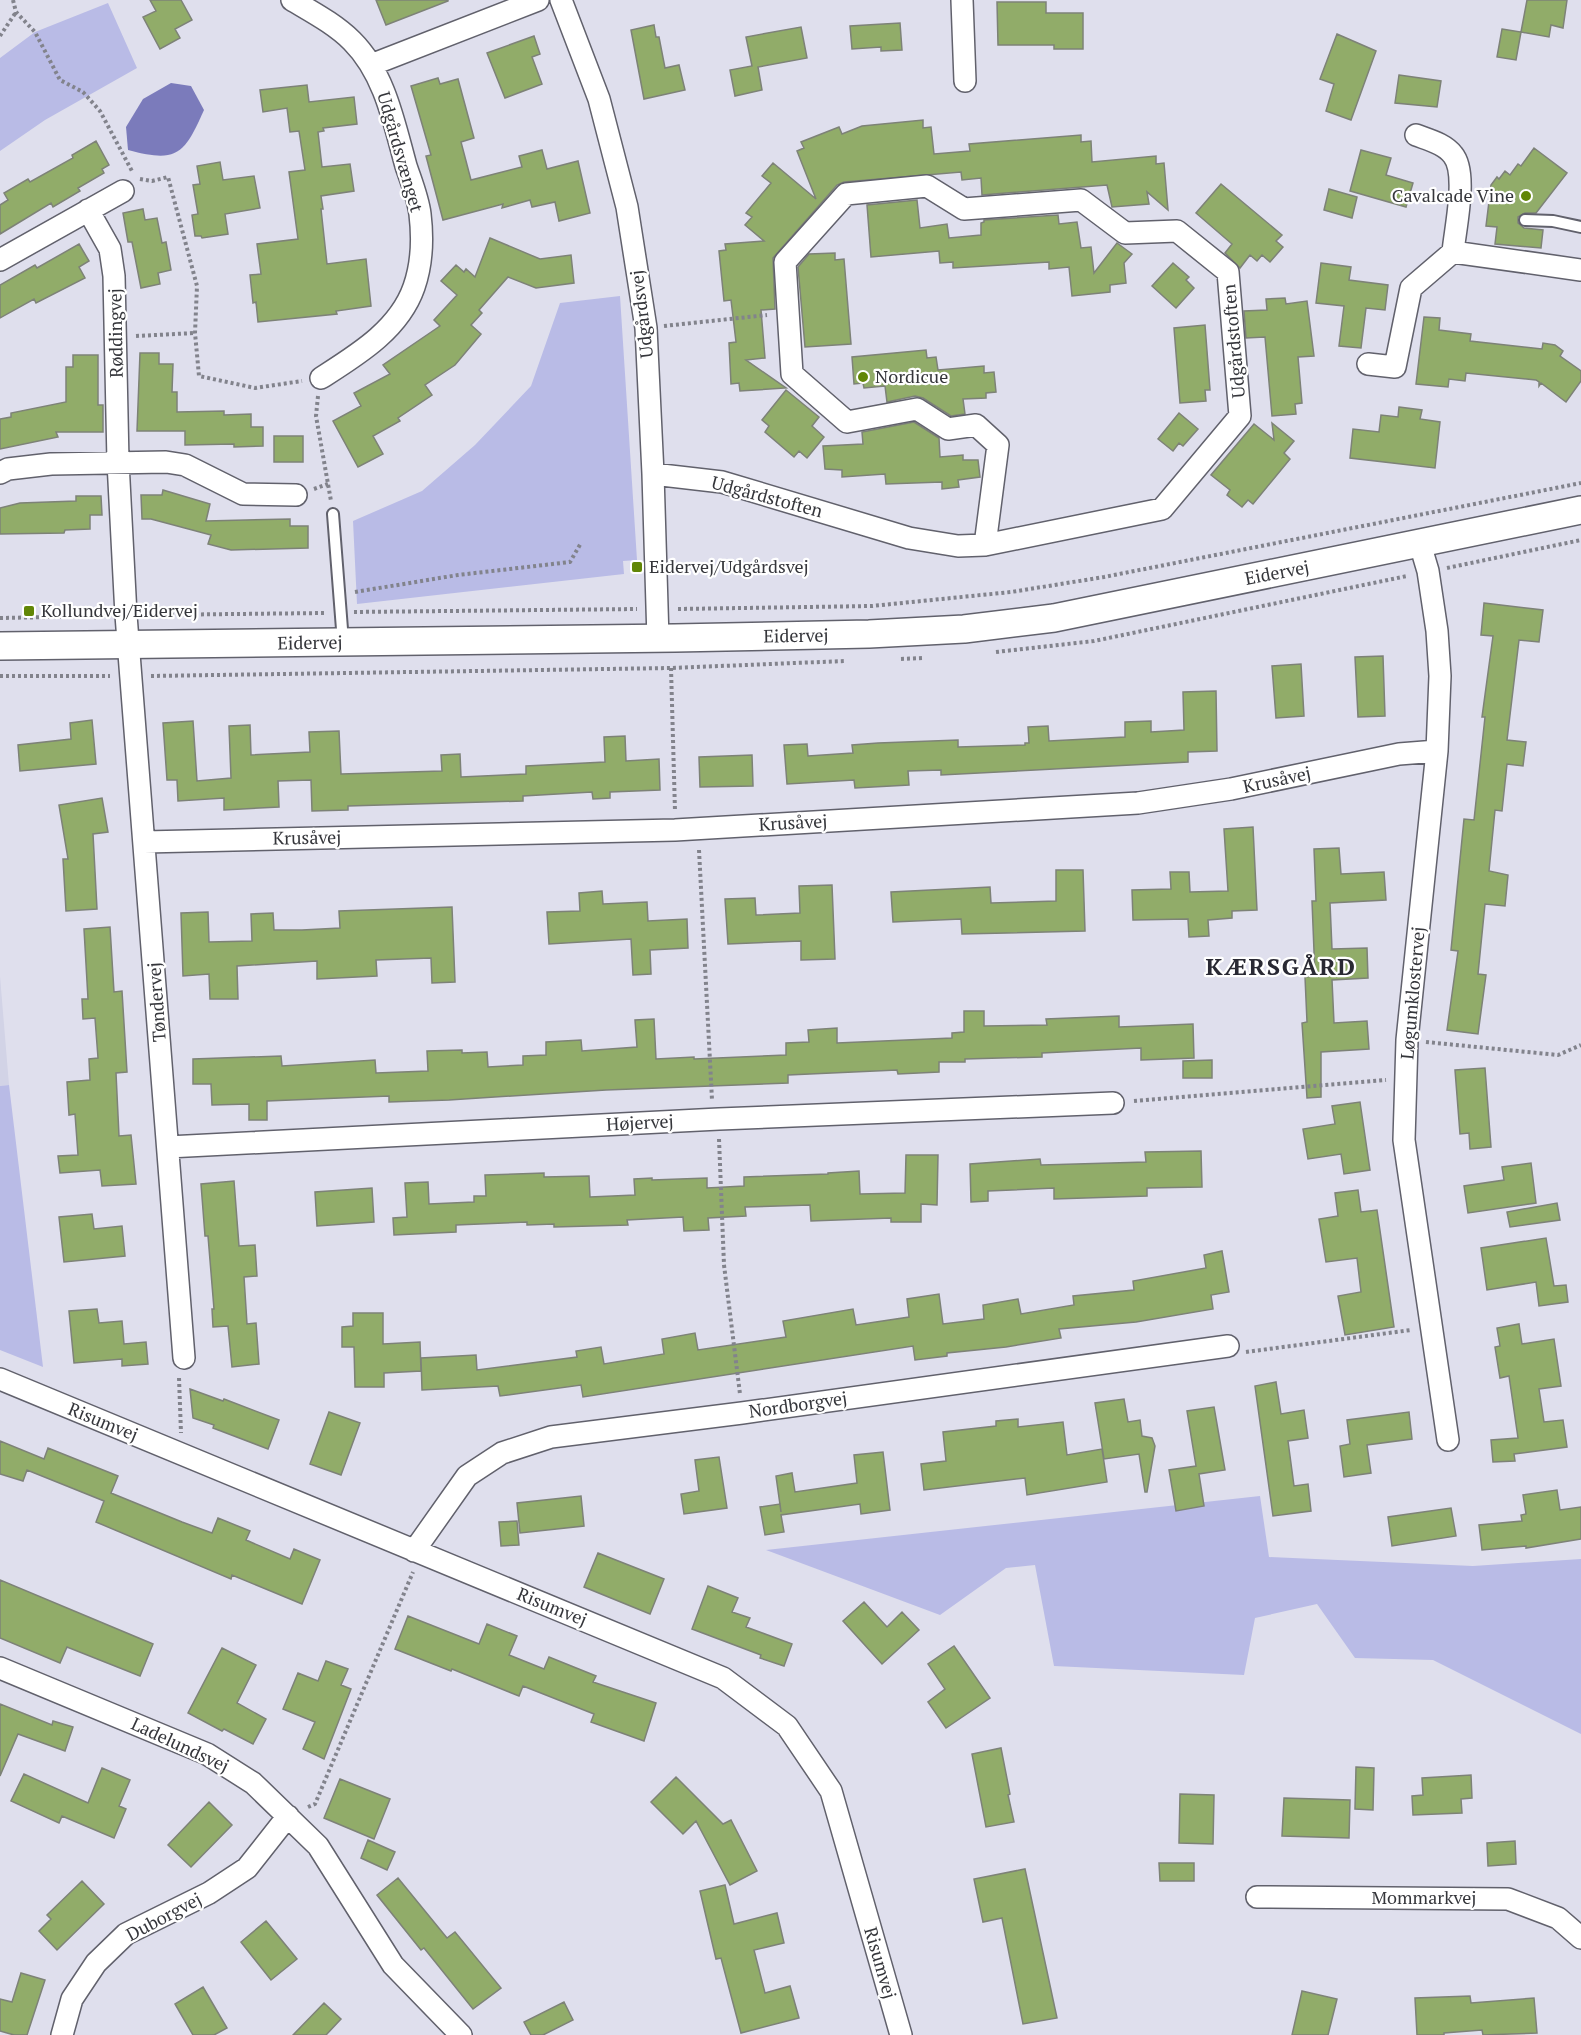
<svg xmlns="http://www.w3.org/2000/svg" width="1581" height="2035" font-family="'PT Serif',serif">
	<style>
		.built { fill: #d2d3e6 }
		.green { fill: #b9bbe6 }
		.water { fill: #7b7bbb }
		.building { fill: #91ac69; stroke: #7d8277; stroke-width: 1.5 }
		.lines { fill: none; stroke-linecap: round; stroke-linejoin: round }
		.service-casing { stroke: #61616c; stroke-width: 14 }
		.minor-casing { stroke: #61616c; stroke-width: 24 }
		.tertiary-casing { stroke: #61616c; stroke-width: 30 }
		.path { stroke: #82838c; stroke-width: 4; stroke-dasharray: 3 3; stroke-linecap: butt }
		.service { stroke: #fff; stroke-width: 10 }
		.minor { stroke: #fff; stroke-width: 21 }
		.tertiary { stroke: #fff; stroke-width: 27 }
		.poi-dot { fill: #618606; stroke: #fff; stroke-width: 2 }
		.labels { text-anchor: middle; stroke-width: 4.5; stroke-linejoin: round; paint-order: stroke }
		.street-label { font-size: 18px; fill: #35363b; stroke: #fff }
		.poi-label { font-size: 18px; fill: #35363b; stroke: #fff; text-anchor: start }
		.district-label { font-size: 24px; font-weight: bold; letter-spacing: 1.5px; fill: #292933; stroke: #fff }
	</style>
	<rect width="100%" height="100%" fill="#dfdfed"/>
	<path class="built" d="M0 976 9 1085 0 1086Z"/>
	<path class="green" d="M108 3 137 68 45 120 0 151V58L35 32Z
		M620 296 637 560 623 561 624 574 357 604 353 521 422 491 475 445 531 386 560 303Z
		M9 1085 43 1367 0 1350V1086Z
		M1260 1496 1269 1557 1473 1566 1581 1559V1734L1433 1660 1355 1658 1317 1604 1255 1618 1244 1675 1054 1666 1035 1565 1006 1568 940 1615 766 1550Z"/>
	<path class="water" d="M171 83 191 86 204 110C184 155 177 163 128 150L126 127 143 99Z"/>
	<path class="building" d="M150 0H181L192 20 175 29 180 38 160 49 143 17 156 11Z
		M376 0H448V1L386 25Z
		M1527 0H1567L1563 28 1551 25 1549 37 1521 32Z
		M997 2H1046V13H1083V49H1054V45H998Z
		M900 23 902 50 881 51V47L852 49 850 26Z
		M654 25 656 37H659L665 68 679 65 685 90 644 99 631 30Z
		M801 27 807 58 758 67 762 90 735 96 730 70 752 66 746 37Z
		M1502 29 1521 32 1516 60 1497 57Z
		M1337 34 1376 51 1351 120 1326 111 1334 84 1320 79Z
		M534 36 540 54 532 57 542 84 505 98 487 53Z
		M1399 75 1441 81 1437 107 1395 103Z
		M438 78 440 84 458 79 474 138 461 142 471 180 522 167 519 156 542 150 547 169 578 161 590 213 559 221 555 202 532 207 530 200 502 208 503 204 443 220 426 156 431 155 411 86Z
		M307 85 309 102 354 97 357 124 323 128 324 131 318 132 322 167 350 164 354 191 321 196 323 209H321L327 264 366 259 371 306 336 311 337 314 258 322 256 302 253 303 250 275 261 274 257 244 298 239 289 172 305 170 299 131 290 132 287 108 263 112 260 90Z
		M923 120V128L931 127 934 154 970 151 969 144 1081 135V142L1091 141 1092 162 1156 156V164L1164 163 1168 210 1147 192 1149 204 1112 207 1107 185 982 195 981 178 962 180 961 172 844 182 837 185 773 258 775 309 761 310 765 358 746 360 786 388 740 391 739 383 731 384 729 343 736 342 731 300 724 301 719 251 726 250 725 244 764 241 745 225 752 217 746 213 771 183 762 176 773 163 816 199 797 151 804 148 801 142 839 127 842 134 862 126Z
		M96 141 109 165 102 169 104 173 78 188 80 191 53 207 51 203 0 234V205L8 200 4 193 28 179 30 182 73 158 72 155Z
		M1534 148 1567 173 1536 213H1525L1518 217V223L1524 228 1543 230 1541 248 1495 244 1497 227 1486 226 1491 185 1497 177 1499 179 1505 171 1510 175 1518 164 1521 166Z
		M1361 150 1391 158 1386 175 1413 183 1406 207 1350 191Z
		M220 162 223 180 254 176 260 208 225 214 228 234 202 238 201 236H195L192 215 198 214 193 185 200 184 197 166Z
		M1221 184 1282 235 1276 241 1283 247 1270 262 1262 255 1257 261 1250 255 1240 268 1225 253 1232 244 1196 213Z
		M1329 189 1357 197 1352 218 1324 210Z
		M917 200 920 228 947 224 949 238 981 235V223L984 222V220L1058 215 1059 224 1077 222 1081 248 1091 247 1094 273 1117 243 1132 254 1124 263 1126 283 1110 285V292L1072 296 1069 267 1049 269V262L953 268V262L940 263 939 251 871 257 867 205Z
		M143 209 145 220 157 218 162 243 166 242 171 270 158 273 160 284 141 288 132 242H128L123 213Z
		M490 238 540 259 571 255 574 283 536 288 508 277 479 310 482 313 471 325 481 334 455 365 425 385 432 395 398 418 400 421 373 436 383 454 358 467 333 421 361 406 354 393 390 374 383 365 440 326 434 320 457 295 441 281 456 265 464 272 466 269 475 277Z
		M79 244 89 261 79 267 85 278 36 303 34 299 0 318V285L35 265 37 268Z
		M835 253V260L844 259 851 344 805 347 798 267 809 254Z
		M1173 263 1189 277 1186 280 1194 288 1176 308 1152 286Z
		M1321 263 1351 267 1349 280 1388 285 1385 310 1366 308 1361 348 1339 346 1344 306 1316 303Z
		M1285 298 1286 304 1307 301 1314 356 1298 357 1302 403 1295 404 1296 414 1272 416 1265 337 1246 338 1244 311 1267 310 1266 299Z
		M1424 317 1440 318 1439 330 1471 334 1470 341 1542 349 1543 343 1555 345 1563 351 1560 356 1581 371V381L1566 402 1541 383 1539 386V382L1536 380 1466 373 1465 381 1449 379 1448 387 1416 384Z
		M1205 325 1210 390H1205L1206 401 1180 403 1174 328Z
		M926 350 927 358 936 357 938 370 984 366V373L994 372 996 392 986 393V398L963 399 965 414 951 416 923 398 915 396 887 402 885 386 864 388 863 383 854 384 852 357Z
		M140 353H159V364H173L172 392H177V412L224 411V415L251 414V427H263V446L234 447V444L185 445V431H137Z
		M73 355H98V405H103V432H56L58 437 0 449V419L11 417V413L66 402V367H73Z
		M786 390 819 417 812 426 824 437 807 458 799 451 794 457 765 432 769 426 762 420Z
		M1399 407 1422 410 1420 419 1440 422 1435 468 1350 458 1353 429 1379 432 1381 415 1398 417Z
		M1179 413 1198 429 1183 446 1179 443 1173 451 1158 439Z
		M914 422 939 438 940 457 963 455V460H978L980 477 958 480 959 487 942 489V482L886 484 885 474 842 477V470L825 469 823 446 863 444 862 432Z
		M1272 423 1294 441 1284 453 1290 459 1253 504 1248 500 1242 507 1227 495 1230 490 1211 475 1254 424 1274 440Z
		M274 436H303V462H274Z
		M163 490 210 504 206 521 290 519V526H308V548L231 550 208 544 211 535 151 519H142L141 495H162Z
		M76 496H101L102 515H90V529L65 530 64 533 0 534V508L20 503 76 501Z
		M1484 603 1543 610 1539 642 1519 640 1507 740 1526 742 1523 766 1507 764 1502 811 1495 810 1489 871 1508 875 1505 906 1485 904 1478 974 1486 975 1478 1034 1447 1030 1458 951 1451 950 1464 819 1474 820 1485 717H1482L1493 636 1481 635Z
		M1383 656 1385 716 1358 717 1355 657Z
		M1301 664 1304 716 1276 718 1272 666Z
		M1216 691 1217 751 1188 752V762L941 775V770L908 771 909 785 855 788 854 780 787 784 784 745 807 744 808 756 853 753 852 745 878 743 958 740V747L1025 745V743H1029L1028 727 1048 726 1049 741 1125 737V722L1151 721V732L1184 730 1183 692Z
		M92 720 96 764 20 771 18 745 71 739 70 723Z
		M193 721 197 781 231 778 229 726 250 725 251 755 310 752 309 732 339 731 341 774 442 771 441 755 460 754 461 777 526 774V766L605 762 604 737 625 736 626 761 659 759 660 790 610 792V798L593 799 592 792 523 796V801L348 806V810L312 811 311 780 278 781 279 807 224 810V798L178 801 177 780H167L163 723Z
		M752 755 753 786 700 787 699 757Z
		M102 798 108 832 93 834 97 909 66 911 63 859H68L59 805Z
		M1253 827 1257 910 1232 911V918L1208 920 1209 936 1189 937 1188 919 1133 920 1132 890 1171 889 1170 872H1189L1190 892 1228 891 1224 829Z
		M1339 848 1341 874 1384 872 1386 900 1330 903 1332 949 1367 948 1368 978 1332 980 1334 1023 1367 1021 1369 1049 1321 1052V1097L1307 1098 1302 1023 1307 1022 1305 977 1315 976 1312 901H1316L1314 849Z
		M1056 870H1083L1085 931 962 934 961 919 893 922 891 892 990 887 991 903 1056 901Z
		M832 885 835 959 801 960V941L728 944 725 899 755 898 756 915 800 913 799 886Z
		M602 891 603 904 647 902 648 921 687 919 688 948 650 950 651 974 633 975 631 939 549 944 547 912 580 911 579 893Z
		M452 907 455 982 432 983 431 958 376 960 377 976 317 979V961L237 966 238 999H210L209 974 183 976 181 913 208 912 209 942 252 941 251 914 273 913 274 930H302L340 928 339 911Z
		M110 927 114 992 122 991 127 1072 116 1073 119 1136 131 1135 136 1184 102 1186 100 1170 60 1173 58 1156 78 1155 75 1114 69 1115 67 1082 90 1080 89 1059 98 1058 95 1018 83 1019 82 999H88L84 929Z
		M964 1011H984V1026L1047 1025 1046 1019 1119 1016V1027L1193 1024 1194 1058 1141 1060V1048L1042 1053V1057L965 1059V1062H939V1072L898 1074 897 1070 788 1075V1083L606 1090 449 1100 389 1102V1096L267 1101V1120H249V1104L212 1105 211 1084H193V1059L281 1056 282 1066 375 1060 376 1073 428 1071 427 1051 462 1050V1053L487 1052 488 1067 523 1065V1056L546 1055V1042L581 1040 582 1051 637 1047 635 1020 654 1019 656 1059 694 1057V1059L786 1055V1043L809 1042 808 1030 837 1028V1043L952 1038V1033L964 1032Z
		M1212 1060V1078H1183V1061Z
		M1485 1068 1491 1147 1470 1149 1469 1133 1460 1134 1455 1070Z
		M1360 1102 1370 1170 1344 1174 1341 1154 1308 1159 1303 1129 1335 1124 1332 1106Z
		M1201 1151 1202 1187 1147 1188V1196L1054 1199V1188L988 1191V1201L971 1202 970 1164 1040 1159 1041 1165 1146 1162 1145 1152Z
		M906 1155H938L937 1205 921 1204V1222H891V1218L811 1221 810 1205 745 1207 746 1216 708 1218 709 1230 684 1231 683 1217 627 1220 628 1225 554 1227V1224L527 1225V1222L456 1225V1232L394 1235 393 1218 407 1217 405 1183 428 1182 429 1204 474 1202V1196H486L485 1175 544 1173V1177L589 1176 590 1197 635 1195 634 1179 652 1178V1180L707 1178V1188L744 1186V1177L828 1174V1173L859 1171 860 1194 905 1193Z
		M1531 1163 1536 1203 1468 1213 1464 1186 1504 1180 1502 1167Z
		M234 1181 239 1246 255 1245 257 1276 244 1277 247 1324 256 1323 259 1364 232 1367 228 1326 213 1327 212 1309H214L208 1236H205L201 1184Z
		M372 1188 374 1222 317 1226 315 1192Z
		M1358 1190 1361 1212 1377 1210 1394 1327 1345 1335 1338 1296 1361 1292 1357 1258 1326 1262 1319 1219 1338 1216 1335 1193Z
		M1557 1203 1560 1220 1510 1227 1507 1212Z
		M92 1214 94 1229 122 1226 125 1256 64 1262 59 1217Z
		M1546 1238 1554 1286 1566 1285 1568 1302 1539 1306 1536 1282 1487 1290 1481 1248Z
		M1222 1251 1229 1292 1211 1295 1213 1309 1136 1322 1059 1329 1061 1338 1006 1347 947 1353V1356L915 1360 913 1346 583 1397 581 1385 500 1396 498 1386 422 1390 421 1358 476 1355 477 1370 577 1357 576 1351 601 1347 604 1364 664 1354 662 1339 695 1333 698 1350 786 1337 783 1321 853 1309 856 1325 909 1317 907 1299 939 1294 943 1324 984 1319 983 1305 1018 1299 1021 1314 1074 1305 1073 1296 1134 1290 1133 1281 1206 1268 1204 1255Z
		M97 1309 99 1323 122 1321 124 1344 146 1342 148 1364 122 1366V1359L74 1363 69 1311Z
		M353 1313H383V1344L420 1342 421 1371 384 1373V1387H355L354 1347H342V1327L353 1326Z
		M1519 1324 1522 1344 1554 1339 1561 1386 1539 1389 1544 1422 1563 1420 1567 1447 1514 1454 1515 1461 1493 1462 1491 1440 1518 1438 1509 1376 1500 1378 1495 1347 1500 1346 1497 1328Z
		M1276 1382 1281 1414 1304 1410 1308 1438 1288 1441 1294 1486 1308 1484 1311 1511 1273 1516 1255 1386Z
		M190 1389 223 1401 224 1399 279 1420 268 1449 213 1428 214 1425 193 1418Z
		M1124 1399 1128 1422 1140 1420 1142 1436 1152 1438 1155 1446 1147 1492H1145L1139 1454 1104 1459 1095 1403Z
		M1214 1407 1225 1470 1199 1474 1204 1506 1176 1511 1169 1470 1196 1466 1187 1411Z
		M329 1412 360 1423 341 1475 310 1464Z
		M1409 1412 1412 1439 1367 1445 1371 1473 1344 1477 1340 1446 1350 1444 1347 1420Z
		M1018 1419V1427L1063 1422 1067 1455 1102 1449 1107 1482 1027 1495 1025 1478 924 1490 921 1464 946 1461 943 1432 996 1426V1421Z
		M0 1441 44 1459 48 1448 118 1476 111 1493 182 1522 212 1533 218 1518 250 1531 246 1540 290 1559 294 1549 320 1560 302 1604 232 1575 231 1579 96 1522 104 1501 27 1470 23 1481 0 1474Z
		M883 1452 890 1510 861 1514 860 1504 781 1515 784 1532 765 1535 760 1507 780 1504 781 1512 776 1476 792 1473 795 1492 857 1483 854 1455Z
		M719 1457 727 1508 684 1514 681 1494 699 1491 695 1460Z
		M1557 1490 1560 1510 1581 1507V1539L1526 1548V1546L1482 1550 1479 1525 1522 1521 1521 1515 1526 1514 1523 1495Z
		M581 1496 584 1526 520 1533 517 1503Z
		M1451 1508 1456 1536 1392 1546 1388 1517Z
		M517 1521 519 1545 501 1546 499 1522Z
		M598 1553 664 1579 650 1614 584 1587Z
		M0 1580 153 1644 140 1676 67 1647 60 1663 0 1638Z
		M708 1586 738 1598 732 1612 750 1618 746 1627 792 1644 784 1666 760 1658 761 1655 692 1629Z
		M864 1602 887 1627 902 1612 919 1630 882 1664 843 1621Z
		M408 1616 479 1644 487 1624 517 1636 509 1655 544 1669 549 1657 596 1676 593 1682 656 1703 644 1741 591 1722 594 1714 523 1686 519 1696 452 1669 451 1671 395 1649Z
		M954 1646 990 1698 946 1728 928 1702 945 1689 928 1664Z
		M222 1648 256 1665 237 1703 266 1719 253 1744 224 1729 222 1731 188 1713Z
		M326 1661 348 1669 341 1685 351 1689 324 1759 303 1749 315 1722 283 1709 298 1673 318 1681Z
		M0 1704 52 1725 53 1721 73 1727 65 1751 18 1734 0 1776Z
		M1001 1748 1010 1794 1008 1795 1014 1822 986 1827 972 1754Z
		M1356 1767 1374 1768 1373 1810 1355 1809Z
		M102 1768 130 1780 119 1806 126 1809 114 1838 62 1816 59 1823 11 1801 24 1774 88 1803Z
		M1471 1775 1472 1798 1461 1799 1462 1813 1413 1815 1412 1796 1423 1795 1422 1778Z
		M676 1777 723 1824 731 1820 757 1871 730 1885 696 1821 683 1834 651 1802Z
		M340 1779 390 1799 374 1839 324 1818Z
		M1180 1794 1214 1795 1213 1844 1179 1843Z
		M1284 1798 1350 1800 1349 1838 1282 1836Z
		M209 1802 232 1825 191 1867 168 1845Z
		M368 1840 395 1852 387 1870 361 1858Z
		M1515 1841 1516 1864 1488 1866 1487 1843Z
		M1159 1863H1194V1881H1160Z
		M1025 1869 1057 2018 1023 2024 1002 1918 983 1922 974 1879Z
		M398 1878 447 1938 455 1932 501 1988 473 2009 424 1948 421 1950 377 1895Z
		M82 1881 104 1904 57 1950 39 1931 51 1919 47 1915Z
		M725 1885 734 1924 777 1913 784 1943 754 1950 765 1993 790 1986 799 2018 741 2033 721 1958 716 1959 700 1891Z
		M266 1921 297 1959 271 1980 241 1942Z
		M21 1973 45 1980 27 2035H14L0 2031V1999L12 2002Z
		M203 1987 227 2028 214 2035H193L175 2004Z
		M1302 1991 1337 1999 1328 2035H1292Z
		M1470 1996 1471 2003 1534 1998 1537 2033 1483 2035 1482 2030 1444 2033V2035H1417L1415 1998Z
		M564 2002 573 2020 543 2035H531L524 2022Z
		M324 2003 341 2019 326 2035H293Z"/>
	<g class="lines">
		<g class="service-casing">
			<path id="service" d="M1525 220 1553 221 1581 227
				M333 514 343 642"/>
		</g>
		<g class="minor-casing">
			<path id="minor" d="M292 0C312 12 335 24 352 41 385 74 394 123 406 166 411 181 418 198 420 214 423 239 422 264 414 287 399 330 357 355 321 378
				M561 0 599 99 627 207 646 328 653 474 658 639
				M962 0 965 81
				M371 65 538 0
				M1416 135C1429 140 1445 144 1453 155 1468 173 1455 229 1453 252
				M88 210 110 249 114 276 118 462 126 615 184 1358
				M0 260 123 191
				M1368 364 1395 367 1411 288 1453 252 1581 270
				M0 473 8 469 51 464 166 462 185 465 243 494 296 495
				M653 474 722 482 909 538 958 546 985 545 1162 509 1240 416 1228 272 1177 231 1125 233 1081 200 964 209 927 186 846 194 785 262 792 374 847 422 917 409 948 429 976 425 998 445 985 545
				M1420 544 1428 571 1437 631 1440 676 1437 751 1407 1040 1404 1140 1448 1440
				M144 842 675 830 1138 803 1231 789 1399 754 1437 751
				M168 1147 719 1119 1113 1103
				M0 1379 723 1678 787 1726 831 1791 901 2035
				M414 1551 467 1476 502 1453 551 1437 742 1413 1228 1346
				M0 1668 207 1754 253 1783 318 1846 393 1965 461 2035
				M1257 1897 1508 1899 1558 1918 1581 1938
				M62 2035 72 1999 96 1963 126 1934 209 1893 247 1868 288 1816"/>
		</g>
		<g class="tertiary-casing">
			<path id="tertiary" d="M0 646 675 638 869 634 964 629 1054 618 1581 510"/>
		</g>
		<path class="path" d="M13 0 16 12 35 32 60 80 83 92 100 111 133 173
			M0 36 16 12
			M140 179 152 181 168 177 197 286 195 333 199 376 255 388 302 381
			M664 326 767 315
			M136 336 195 333
			M318 396 316 416 331 501
			M314 489 328 484
			M1447 568 1581 540
			M355 592 458 575 570 562 581 543
			M678 609 872 606 1011 592 1104 577 1581 483
			M354 612 637 609
			M147 615 325 613
			M0 618 107 616
			M996 652 1094 641 1407 576
			M901 659 923 658
			M671 668 675 811
			M0 676H110
			M151 676 671 668 845 661
			M699 850 712 1100
			M1426 1042 1558 1055 1581 1045
			M1134 1101 1386 1080
			M719 1139 724 1265 740 1394
			M1246 1352 1411 1330
			M179 1378 181 1433
			M308 1807 315 1804 413 1572"/>
		<use href="#service" class="service"/>
		<use href="#minor" class="minor"/>
		<use href="#tertiary" class="tertiary"/>
	</g>
	<g class="poi-dot">
		<circle cx="1526" cy="196" r="6"/>
		<circle cx="863" cy="377" r="6"/>
		<rect x="631" y="561" width="12" height="12" rx="3"/>
		<rect x="23" y="605" width="12" height="12" rx="3"/>
	</g>
	<g class="labels">
		<g class="street-label">
			<text transform="translate(400 152) rotate(74)" y="6">Udgårdsvænget</text>
			<text transform="translate(642 314) rotate(-97)" y="6">Udgårdsvej</text>
			<text transform="translate(116 333) rotate(-91)" y="6">Røddingvej</text>
			<text transform="translate(1234 341) rotate(-95)" y="6">Udgårdstoften</text>
			<text transform="translate(767 497) rotate(15)" y="6">Udgårdstoften</text>
			<text transform="translate(1277 573) rotate(-11)" y="6">Eidervej</text>
			<text transform="translate(796 636) rotate(-1)" y="6">Eidervej</text>
			<text transform="translate(310 643) rotate(-1)" y="6">Eidervej</text>
			<text transform="translate(1277 780) rotate(-12)" y="6">Krusåvej</text>
			<text transform="translate(793 823) rotate(-3)" y="6">Krusåvej</text>
			<text transform="translate(307 838) rotate(-1)" y="6">Krusåvej</text>
			<text transform="translate(1413 993) rotate(-85)" y="6">Løgumklostervej</text>
			<text transform="translate(157 1002) rotate(-94)" y="6">Tøndervej</text>
			<text transform="translate(640 1123) rotate(-3)" y="6">Højervej</text>
			<text transform="translate(798 1405) rotate(-8)" y="6">Nordborgvej</text>
			<text transform="translate(103 1422) rotate(22)" y="6">Risumvej</text>
			<text transform="translate(552 1607) rotate(22)" y="6">Risumvej</text>
			<text transform="translate(180 1745) rotate(25)" y="6">Ladelundsvej</text>
			<text x="1424" y="1904">Mommarkvej</text>
			<text transform="translate(164 1917) rotate(-28)" y="6">Duborgvej</text>
			<text transform="translate(880 1963) rotate(74)" y="6">Risumvej</text>
		</g>
		<g class="poi-label">
			<text x="1514" y="202" text-anchor="end">Cavalcade Vine</text>
			<text x="875" y="383">Nordicue</text>
			<text x="649" y="573">Eidervej/Udgårdsvej</text>
			<text x="41" y="617">Kollundvej/Eidervej</text>
		</g>
		<g class="district-label">
			<text x="1281" y="975">KÆRSGÅRD</text>
		</g>
	</g>
</svg>
